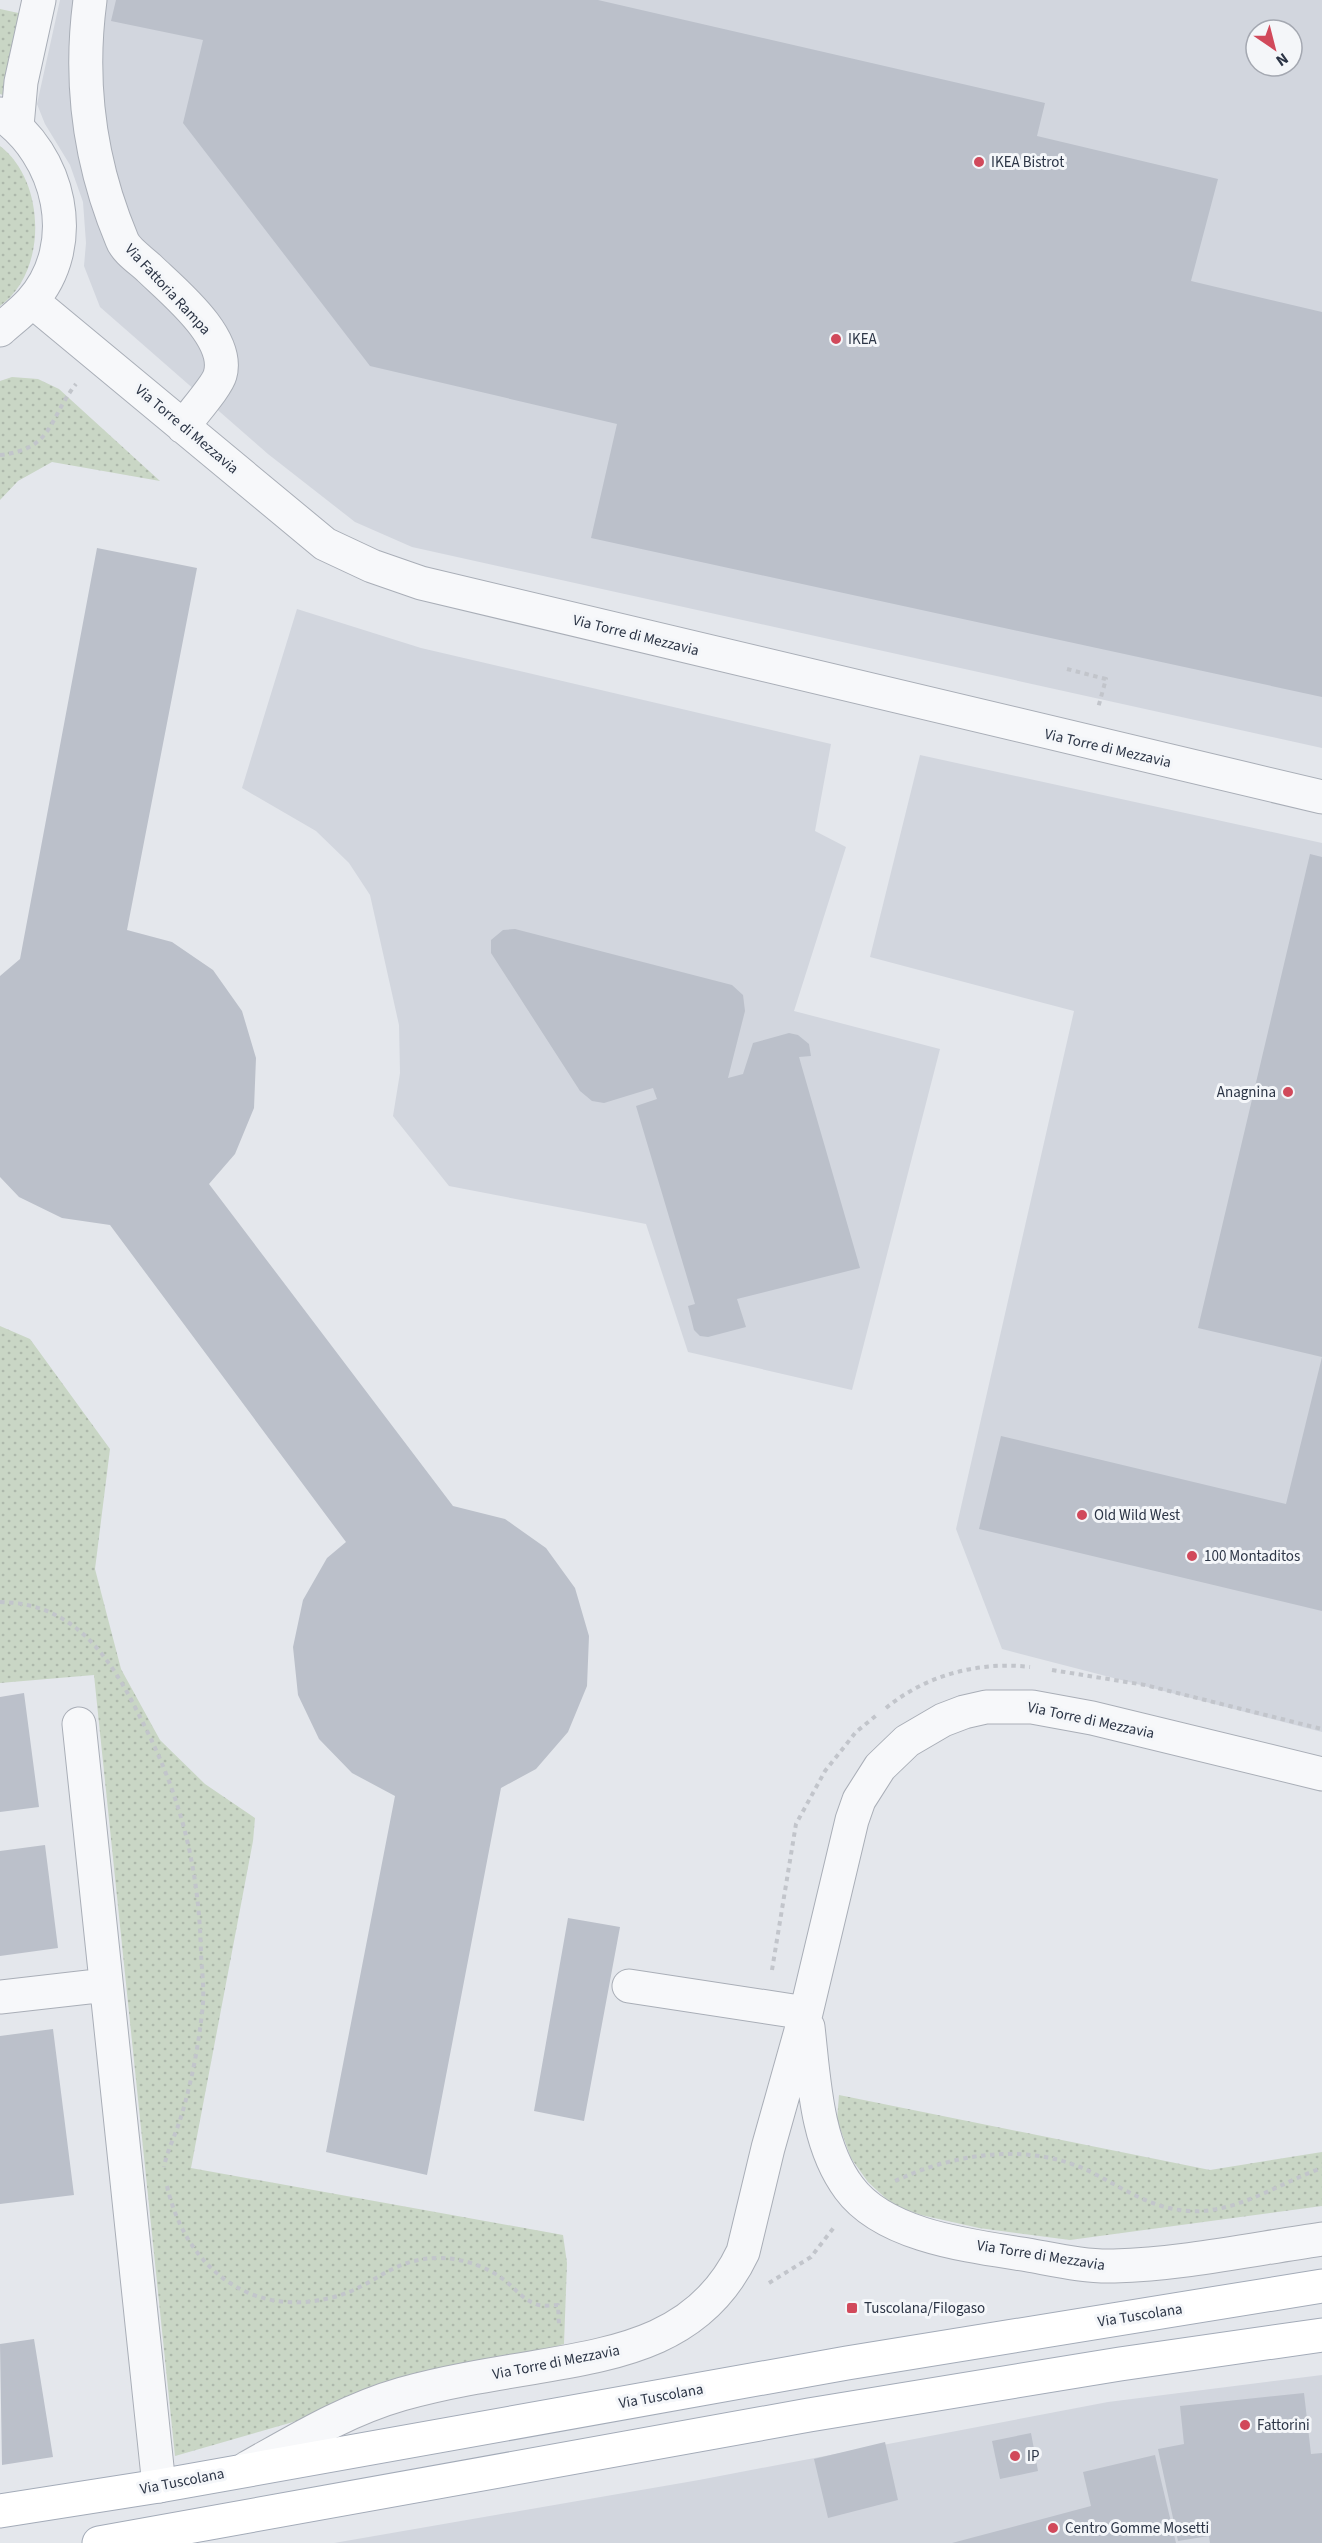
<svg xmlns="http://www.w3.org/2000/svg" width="1322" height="2543" font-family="'Source Sans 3',sans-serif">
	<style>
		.built { fill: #d2d6de; fill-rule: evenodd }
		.grass { fill: url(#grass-dots) }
		.building { fill: #bbc0ca }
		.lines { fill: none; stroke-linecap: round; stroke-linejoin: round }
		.minor-casing { stroke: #a9aeb7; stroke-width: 35 }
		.major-casing { stroke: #a3abb8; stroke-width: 35 }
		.path { stroke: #c2c5cb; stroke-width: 4; stroke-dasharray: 4.5 4.5; stroke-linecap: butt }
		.minor { stroke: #f7f8fa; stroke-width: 33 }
		.major { stroke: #fff; stroke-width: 33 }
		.poi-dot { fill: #d1495b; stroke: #f4f6f9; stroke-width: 2 }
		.labels { text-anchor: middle; stroke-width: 6; stroke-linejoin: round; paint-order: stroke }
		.poi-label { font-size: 15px; fill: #2b3445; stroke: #f4f6f9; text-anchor: start }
		.street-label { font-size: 15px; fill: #2b3445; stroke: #f4f6f9 }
	</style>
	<defs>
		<pattern id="grass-dots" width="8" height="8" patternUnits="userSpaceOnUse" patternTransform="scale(1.5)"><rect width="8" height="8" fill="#c9d6c5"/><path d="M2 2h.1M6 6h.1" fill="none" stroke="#adb8ab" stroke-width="1.8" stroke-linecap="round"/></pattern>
	</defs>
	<rect width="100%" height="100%" fill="#e4e7ec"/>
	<path class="built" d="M60 0H1322V748L412 547 355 522 268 454 100 307 84 266 86 243 83 202 70 165 45 124 37 104ZM1256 30H1292V66H1256Z
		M297 609 421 648 831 744 815 831 846 847 794 1011 940 1049 852 1390 688 1352 646 1224 449 1186 393 1116 400 1073 399 1025 370 895 349 863 316 831 242 788Z
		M920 755 1322 843V1732L1002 1649 956 1529 1074 1011 870 957Z
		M1322 2375V2543H334L699 2480 1108 2402Z"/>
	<path class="grass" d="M0 9 23 14 6 96 0 94Z
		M0 146C46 181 48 272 0 306Z
		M12 377 38 379 59 389 160 481 52 462 18 481 0 500V381Z
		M0 1326 30 1339 110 1449 95 1569 121 1669 160 1740 205 1784 255 1818 253 1841 191 2168 563 2235 567 2263 564 2344 175 2456 94 1675 0 1683Z
		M839 2095 1210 2170 1322 2152V2206L1070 2240 979 2228 921 2215 893 2205 868 2182 851 2158 837 2120Z"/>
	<path class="building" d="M116 0H598L1045 103 1037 136 1218 179 1191 281 1322 312V697L591 538 617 424 370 366 183 123 203 40 111 21Z
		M97 548 197 568 127 930 172 942 213 970 242 1011 256 1058 254 1108 235 1154 209 1184 453 1506 505 1519 546 1548 575 1588 589 1636 587 1686 568 1732 536 1769 501 1788 427 2175 326 2152 395 1796 352 1773 319 1739 298 1695 293 1647 303 1600 327 1558 346 1542 110 1225 62 1218 19 1197 0 1177V976L20 959Z
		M1310 854 1322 857V1611L979 1529 1001 1436 1286 1504 1322 1357 1198 1328Z
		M515 929 732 985 743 995 745 1011 728 1078 743 1074 753 1043 789 1033 798 1035 809 1044 811 1056 799 1057 860 1268 737 1299 746 1327 708 1337 700 1336 694 1330 688 1306 695 1304 636 1106 657 1099 653 1088 604 1103 592 1101 580 1091 491 953V940L503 930Z
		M24 1693 39 1807 0 1812V1697Z
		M45 1845 58 1948 0 1956V1851Z
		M568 1918 620 1927 584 2121 534 2111Z
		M53 2029 74 2195 0 2204V2036Z
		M34 2339 53 2457 2 2465 0 2344Z
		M1304 2393 1311 2454 1322 2453V2543H1210L1209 2536 1178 2541 1158 2449 1184 2444 1180 2406Z
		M1031 2433 1038 2471 1000 2479 992 2441Z
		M885 2442 898 2500 828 2518 814 2459Z
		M1155 2455 1176 2543H952L1091 2506 1083 2472Z"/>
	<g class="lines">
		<g class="minor-casing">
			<path id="minor" d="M90 0C79 82 90 164 122 240 126 251 142 261 150 269 174 292 231 338 220 375 217 386 191 415 183 427
				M0 114C60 154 82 245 31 302 22 312 10 321 0 330
				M17 126 21 82 39 0
				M32 301 325 544 372 566 421 583 1322 797
				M79 1724 159 2486
				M629 1986 806 2013
				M0 1997 106 1985
				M808 2027C814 2079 816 2144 849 2188 885 2237 972 2246 1028 2255 1056 2260 1086 2267 1114 2266 1183 2264 1253 2249 1322 2239
				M247 2468C297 2440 346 2410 402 2394 445 2382 488 2375 531 2368 618 2353 701 2341 743 2252L768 2148 806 2013 852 1820 859 1800 880 1767 907 1741 943 1720 964 1712 986 1707H1032L1092 1718 1322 1774"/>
		</g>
		<g class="major-casing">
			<path id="major" d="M0 2511 159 2486 847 2363 1322 2286
				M99 2543 809 2415 1120 2364 1322 2335"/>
		</g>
		<path class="path" d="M0 455C54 449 48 419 76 384
			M1067 669 1106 679 1098 708
			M0 1602C75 1603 111 1658 141 1719 181 1796 199 1867 201 1954 202 1970 204 1988 203 2004 199 2043 192 2082 180 2120 175 2136 167 2151 164 2167
			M1052 1670 1145 1685 1322 1729
			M886 1708C926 1675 979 1661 1030 1667
			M772 1970 796 1824 825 1771 856 1732 878 1714
			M895 2181C955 2153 1031 2141 1093 2173 1124 2189 1153 2209 1189 2211 1236 2214 1279 2183 1322 2168
			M167 2186C185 2266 250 2320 334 2297 374 2287 391 2258 439 2258 462 2258 485 2266 503 2279 514 2287 523 2300 536 2304 542 2307 551 2305 558 2305L559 2325
			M769 2283 811 2257 835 2226"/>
		<use href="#minor" class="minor"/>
		<use href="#major" class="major"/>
	</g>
	<g class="poi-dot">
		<circle cx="979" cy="162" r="6"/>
		<circle cx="836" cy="339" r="6"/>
		<circle cx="1288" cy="1092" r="6"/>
		<circle cx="1082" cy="1515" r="6"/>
		<circle cx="1192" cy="1556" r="6"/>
		<rect x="846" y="2302" width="12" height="12" rx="3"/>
		<circle cx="1245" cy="2425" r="6"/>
		<circle cx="1015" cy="2456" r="6"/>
		<circle cx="1053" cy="2528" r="6"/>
	</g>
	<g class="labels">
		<g class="poi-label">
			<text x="991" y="167">IKEA Bistrot</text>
			<text x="848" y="344">IKEA</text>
			<text x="1276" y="1097" text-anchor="end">Anagnina</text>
			<text x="1094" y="1520">Old Wild West</text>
			<text x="1204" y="1561">100 Montaditos</text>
			<text x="864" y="2313">Tuscolana/Filogaso</text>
			<text x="1257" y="2430">Fattorini</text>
			<text x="1027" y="2461">IP</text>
			<text x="1065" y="2533">Centro Gomme Mosetti</text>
		</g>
		<g class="street-label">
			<text transform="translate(168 289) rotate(47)" y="5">Via Fattoria Rampa</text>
			<text transform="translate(187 429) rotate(40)" y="5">Via Torre di Mezzavia</text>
			<text transform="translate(636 635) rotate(14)" y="5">Via Torre di Mezzavia</text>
			<text transform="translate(1108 748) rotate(13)" y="5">Via Torre di Mezzavia</text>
			<text transform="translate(1091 1720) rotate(12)" y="5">Via Torre di Mezzavia</text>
			<text transform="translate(1041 2255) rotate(9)" y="5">Via Torre di Mezzavia</text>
			<text transform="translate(1140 2315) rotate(-9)" y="5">Via Tuscolana</text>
			<text transform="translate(556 2362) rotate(-11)" y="5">Via Torre di Mezzavia</text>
			<text transform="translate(661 2396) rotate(-10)" y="5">Via Tuscolana</text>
			<text transform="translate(182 2481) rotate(-11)" y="5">Via Tuscolana</text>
		</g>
	</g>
	<g transform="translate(1274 48) rotate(145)"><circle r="28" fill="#f4f6f9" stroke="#a4a8b1" stroke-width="1.5"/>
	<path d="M0-4.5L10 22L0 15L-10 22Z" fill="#d1495b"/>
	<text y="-9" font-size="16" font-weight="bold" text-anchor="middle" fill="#2b3445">N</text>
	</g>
</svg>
